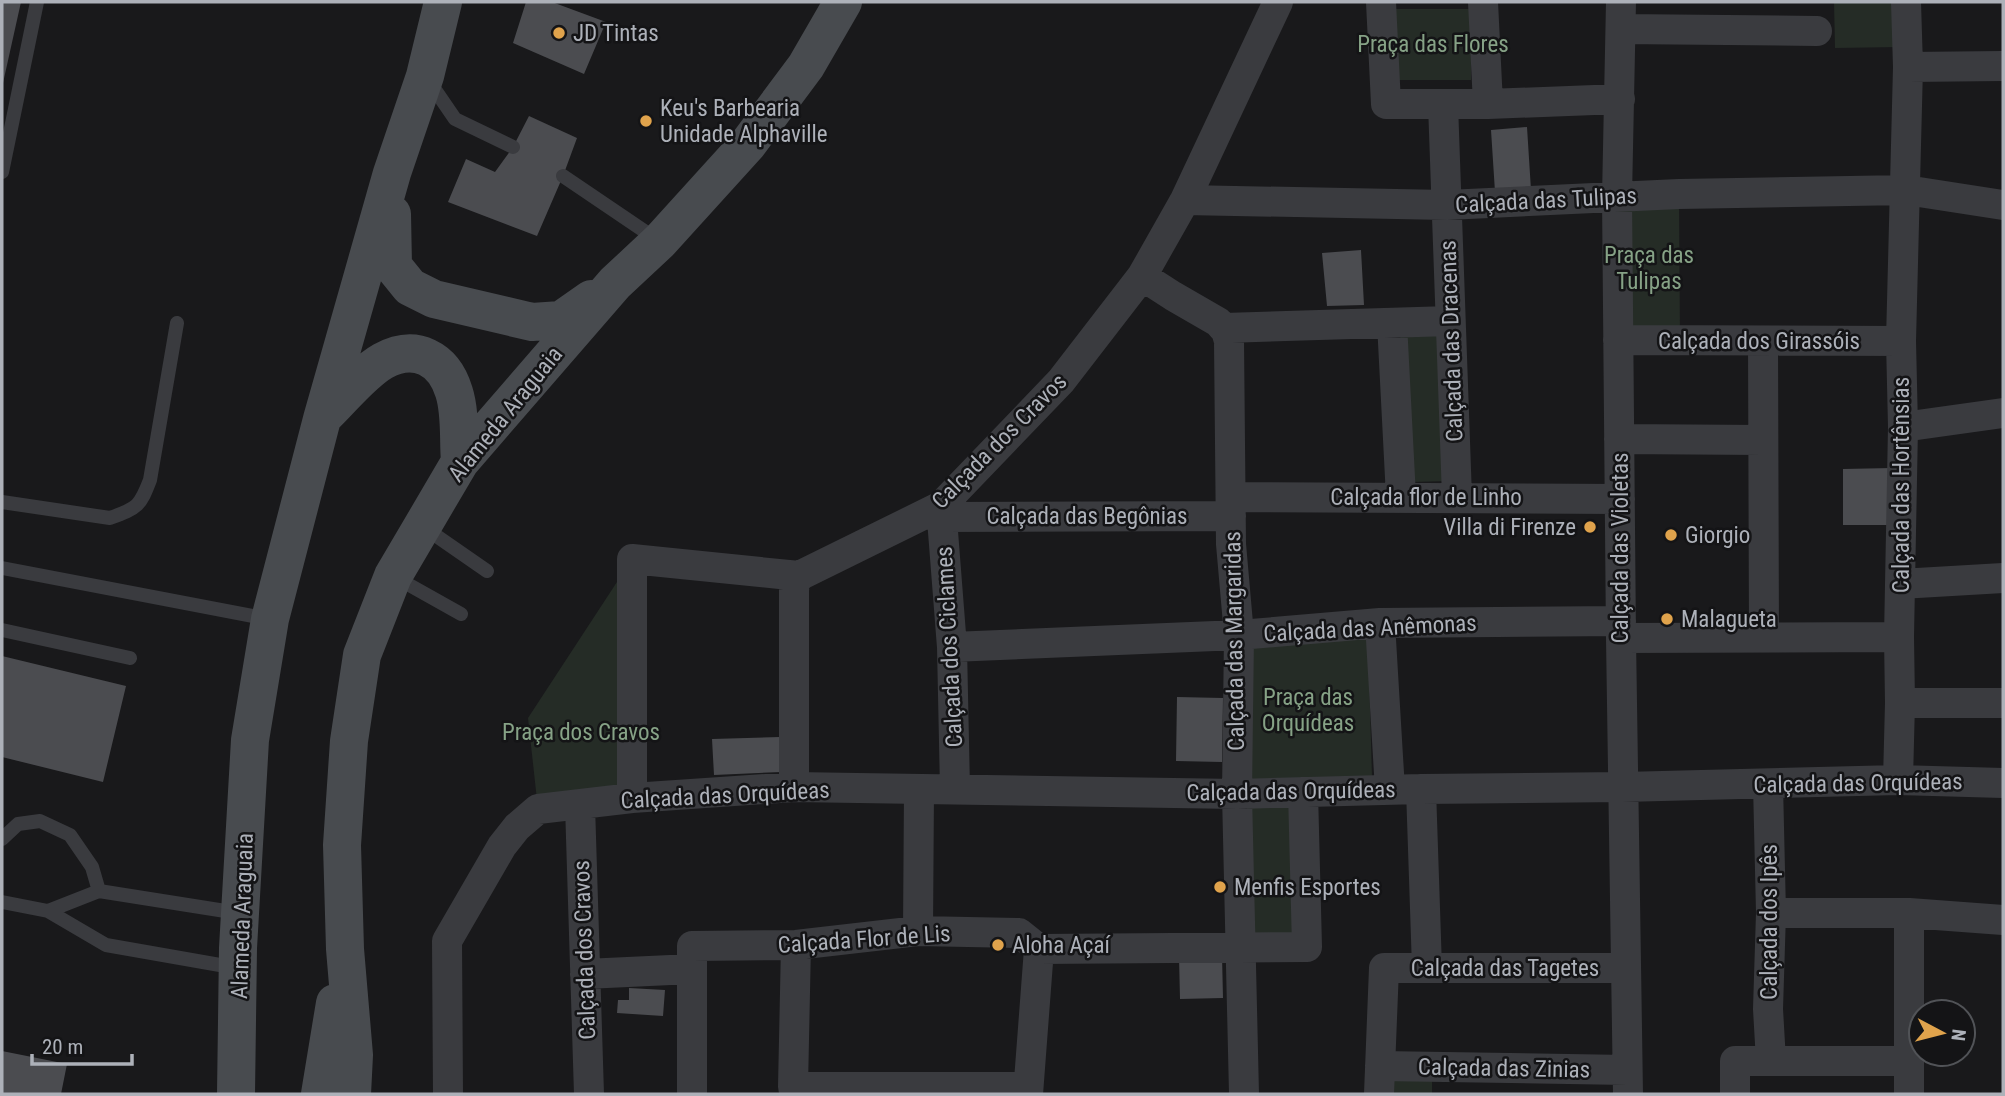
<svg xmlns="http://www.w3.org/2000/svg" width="2005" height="1096" font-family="'Roboto Condensed',sans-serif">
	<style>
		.green { fill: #252c26 }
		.building { fill: #4b4c50 }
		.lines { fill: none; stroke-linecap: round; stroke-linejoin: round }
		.lane { stroke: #3a3b3f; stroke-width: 14 }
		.street { stroke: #3a3b3f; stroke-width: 30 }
		.secondary { stroke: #484b4f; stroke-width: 38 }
		.poi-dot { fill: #e0a34c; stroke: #141416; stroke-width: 2.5 }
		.labels { text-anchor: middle; stroke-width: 5; stroke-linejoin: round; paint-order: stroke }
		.poi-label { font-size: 23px; fill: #adb1b9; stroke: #141416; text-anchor: start }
		.park-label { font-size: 23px; fill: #86a286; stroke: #141416 }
		.street-label { font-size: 23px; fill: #adb1b9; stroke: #141416 }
	</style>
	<rect width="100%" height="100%" fill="#19191b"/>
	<path class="green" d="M1834 2H1902L1900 47 1835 48Z
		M1396 9H1471V80H1396Z
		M1679 194 1680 340H1618L1617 197Z
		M1442 332 1448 481 1413 482 1400 334Z
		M632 559V798L538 809 528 718Z
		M1368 639 1372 777 1248 781 1243 643Z
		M1247 805 1301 809 1299 939 1246 937Z
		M1380 1066 1432 1067V1094H1379Z"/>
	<path class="building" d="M2 2H21L3 83H2Z
		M526 2H552L606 22 584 74 513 43Z
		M529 116 577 138 563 176 537 236 448 202 466 159 495 172 513 147Z
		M1527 127 1531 190 1495 192 1491 130Z
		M1361 250 1364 305 1327 306 1322 253Z
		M1892 468V525H1843V469Z
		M2 656 126 686 103 782 2 757Z
		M1177 697 1223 698 1222 762 1176 761Z
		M780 737 781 772 714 775 712 739Z
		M1222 955 1223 998 1180 999 1179 956Z
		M629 988 665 990 663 1016 617 1013 618 1000H629Z
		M2 1051 67 1064 61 1094H2Z"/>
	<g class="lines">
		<path class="lane" d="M429 81 455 119 513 147
			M2 172 37 2
			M563 176 659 241
			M2 502 110 518C138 508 140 506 150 480L177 323
			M425 528 487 571
			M2 568 268 619
			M395 577 461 614
			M2 630 130 658
			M2 839 18 824 40 821 70 835 92 867 99 891
			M2 902 48 911
			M237 968 106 945 48 911 99 891 238 913"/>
		<path class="street" d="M1381 2 1386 104H1443
			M1483 2 1488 104
			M1621 2 1617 197 1621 638 1628 1094
			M1621 29 1817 31
			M1908 67 2003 66
			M1185 200 1447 205 1679 194 1906 190 2003 205
			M1142 276 1173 296 1218 322 1226 331 1229 341 1231 544 1239 635 1237 794 1244 1094
			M1392 323 1401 497
			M1224 328 1450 321
			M1618 340 1901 341
			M1763 341 1764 637
			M1903 427 2003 413
			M1619 439 1763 440
			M1231 497 1620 499
			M1457 497 1443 104H1488L1620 99
			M941 506 952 647 955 789
			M942 517 1231 516
			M1900 584 2003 578
			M1380 623 1390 790
			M1621 638 1899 637
			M952 647 1239 635 1380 623 1621 621
			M1900 703H2003
			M1898 780 1900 703 1899 637 1903 427 1901 341 1908 67 1906 2
			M1768 784 1771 913 1768 1009 1771 1061
			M794 787V590L795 583 799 576
			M1421 789 1427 968
			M632 798V559L799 576 941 506 1061 381 1142 276 1185 200 1278 2
			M580 805 589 1094
			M1771 913H1909L2003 920
			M918 931 919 790
			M796 945 793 1087H856V1094
			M585 974 692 969
			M1380 1066 1627 1070
			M856 1087H1028
			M448 1094 447 941 502 846 517 827 538 809 632 798 794 787 1237 794 1421 789 1623 787 1898 780 2003 783
			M692 1094V946L796 945 918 931 1019 933 1039 949 1307 947 1303 792
			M1028 1094 1039 949
			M1379 1094 1384 968H1626
			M1735 1094V1061H1909
			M1909 1094V913"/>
		<path class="secondary" d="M392 214 393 266 410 287 434 299 532 322 561 320 591 299
			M324 416C342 399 362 373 383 361 416 343 444 359 454 392 461 414 458 439 460 462
			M236 1094 238 948 250 740 270 619 322 419 392 173 425 76 443 2
			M320 1094 335 1003
			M352 1094 354 1055 345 949 342 845 349 741 362 655 393 576 460 462 615 283 660 241 748 144 806 66 843 2"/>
	</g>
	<g class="poi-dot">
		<circle cx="559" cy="33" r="7"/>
		<circle cx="646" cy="121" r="7"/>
		<circle cx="1590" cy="527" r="7"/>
		<circle cx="1671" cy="535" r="7"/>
		<circle cx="1667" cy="619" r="7"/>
		<circle cx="1220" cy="887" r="7"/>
		<circle cx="998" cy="945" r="7"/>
	</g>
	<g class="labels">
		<g class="poi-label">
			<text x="573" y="41">JD Tintas</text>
			<text x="660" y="116">Keu's Barbearia<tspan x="660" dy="26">Unidade Alphaville</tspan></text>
			<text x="1576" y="535" text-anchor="end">Villa di Firenze</text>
			<text x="1685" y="543">Giorgio</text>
			<text x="1681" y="627">Malagueta</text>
			<text x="1234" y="895">Menfis Esportes</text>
			<text x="1012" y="953">Aloha Açaí</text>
		</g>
		<g class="park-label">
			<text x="1433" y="52">Praça das Flores</text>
			<text x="1649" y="263">Praça das<tspan x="1649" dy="26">Tulipas</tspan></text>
			<text x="1308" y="705">Praça das<tspan x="1308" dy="26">Orquídeas</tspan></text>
			<text x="581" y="740">Praça dos Cravos</text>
		</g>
		<g class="street-label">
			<text transform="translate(1546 200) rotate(-3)" y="8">Calçada das Tulipas</text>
			<text transform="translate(1451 341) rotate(-92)" y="8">Calçada das Dracenas</text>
			<text x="1759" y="349">Calçada dos Girassóis</text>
			<text transform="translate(505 414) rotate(-51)" y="8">Alameda Araguaia</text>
			<text transform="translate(999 441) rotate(-45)" y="8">Calçada dos Cravos</text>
			<text transform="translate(1901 485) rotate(-90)" y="8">Calçada das Hortênsias</text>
			<text x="1426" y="505">Calçada flor de Linho</text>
			<text x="1087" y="524">Calçada das Begônias</text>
			<text transform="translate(1620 548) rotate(-90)" y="8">Calçada das Violetas</text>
			<text transform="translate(1370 628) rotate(-3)" y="8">Calçada das Anêmonas</text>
			<text transform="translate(1234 641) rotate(-91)" y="8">Calçada das Margaridas</text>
			<text transform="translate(949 647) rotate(-93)" y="8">Calçada dos Ciclames</text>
			<text transform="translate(1858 783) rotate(-1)" y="8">Calçada das Orquídeas</text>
			<text transform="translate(1291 791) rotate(-1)" y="8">Calçada das Orquídeas</text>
			<text transform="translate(725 795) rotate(-3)" y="8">Calçada das Orquídeas</text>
			<text transform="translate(242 916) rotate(-88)" y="8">Alameda Araguaia</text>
			<text transform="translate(1769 922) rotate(-90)" y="8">Calçada dos Ipês</text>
			<text transform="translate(864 939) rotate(-4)" y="8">Calçada Flor de Lis</text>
			<text transform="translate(584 950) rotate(-92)" y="8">Calçada dos Cravos</text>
			<text x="1505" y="976">Calçada das Tagetes</text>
			<text transform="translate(1504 1068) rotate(1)" y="8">Calçada das Zinias</text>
		</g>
	</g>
	<rect width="2005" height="1096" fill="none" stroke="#adb1b9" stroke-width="7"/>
	<g transform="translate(1942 1033) rotate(97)"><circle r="33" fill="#141416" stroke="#515357" stroke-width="2"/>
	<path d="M0-5L12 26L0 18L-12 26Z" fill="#e0a34c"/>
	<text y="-10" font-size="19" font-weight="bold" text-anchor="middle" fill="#adb1b9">N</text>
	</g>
	<path d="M32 1054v10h100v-10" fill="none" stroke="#adb1b9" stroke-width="3.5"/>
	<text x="42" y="1054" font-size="21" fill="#adb1b9" stroke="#141416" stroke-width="5" paint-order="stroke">20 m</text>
</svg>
